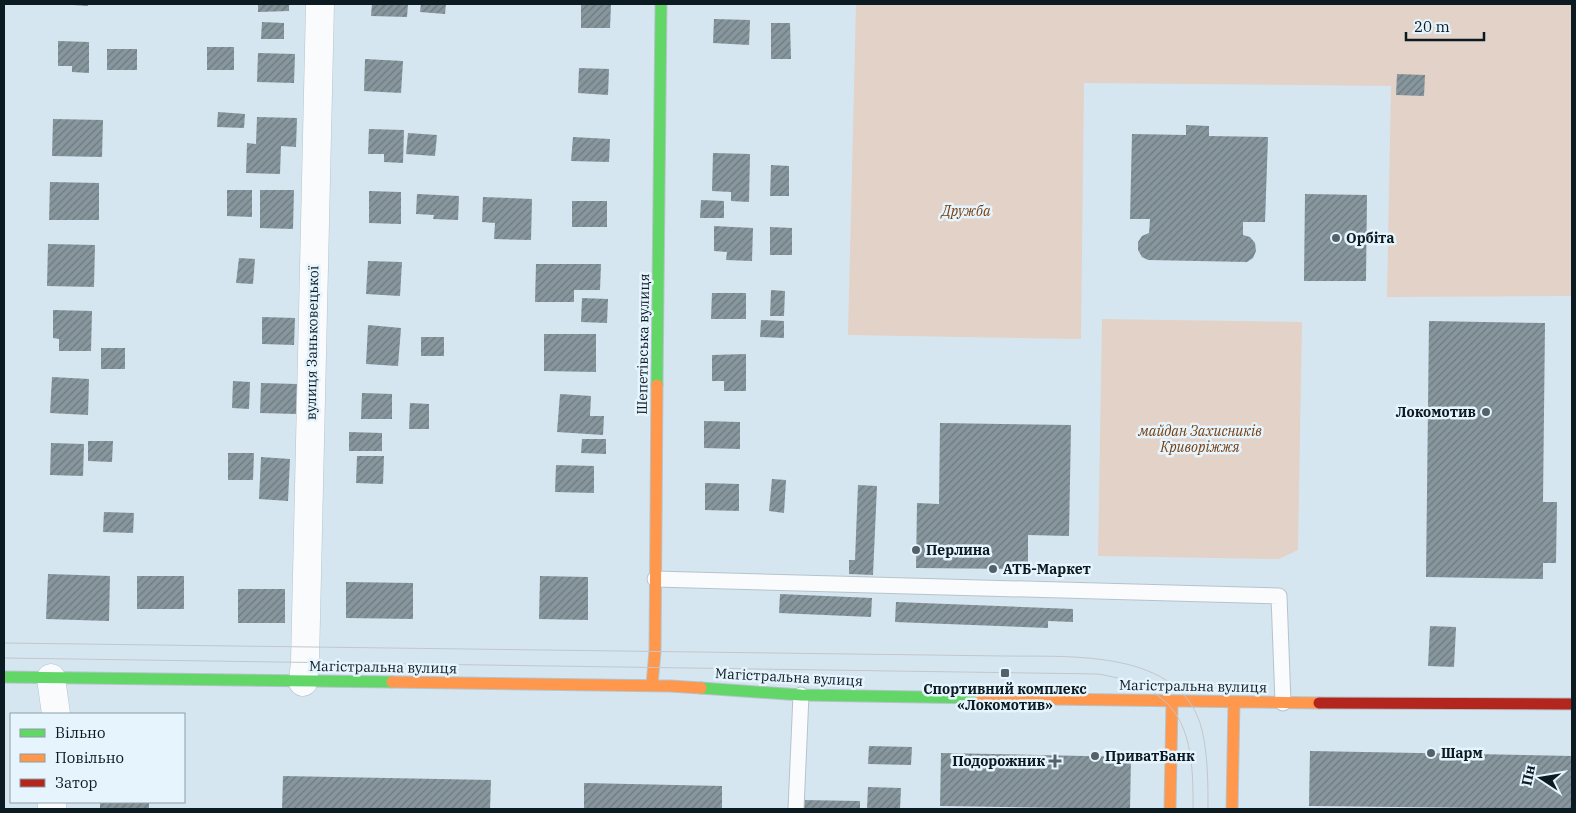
<svg xmlns="http://www.w3.org/2000/svg" width="1576" height="813" font-family="'IBM Plex Serif',serif">
	<style>
		.park { fill: #e3d2c8 }
		.building { fill: url(#building-hatch) }
		.lines { fill: none; stroke-linecap: round; stroke-linejoin: round }
		.lane-casing { stroke: #b5c3cb; stroke-width: 17 }
		.street-casing { stroke: #b5c3cb; stroke-width: 29 }
		.fast-casing { stroke: #b5c3cb; stroke-width: 13 }
		.slow-casing { stroke: #b5c3cb; stroke-width: 13 }
		.jam-casing { stroke: #b5c3cb; stroke-width: 13 }
		.lane { stroke: #f9fbfd; stroke-width: 15 }
		.street { stroke: #f9fbfd; stroke-width: 28 }
		.fast { stroke: #63d668; stroke-width: 11 }
		.slow { stroke: #ff974d; stroke-width: 11 }
		.jam { stroke: #b3261e; stroke-width: 11 }
		.tram { stroke: #c2c7ca; stroke-width: 1 }
		.poi-dot { fill: #53626a; stroke: #e5f4fd; stroke-width: 2 }
		.labels { text-anchor: middle; stroke-width: 5; stroke-linejoin: round; paint-order: stroke }
		.park-label { font-size: 14px; font-style: italic; fill: #783d0d; stroke: #e5f4fd }
		.poi-label { font-size: 14px; font-weight: bold; fill: #0c1b22; stroke: #e5f4fd; text-anchor: start }
		.street-label { font-size: 14px; fill: #0c1b22; stroke: #e5f4fd }
	</style>
	<defs>
		<pattern id="building-hatch" width="6" height="6" patternUnits="userSpaceOnUse" patternTransform="scale(1.25)"><rect width="6" height="6" fill="#87979d"/><path d="M-1 1l2-2M0 6l6-6M5 7l2-2" fill="none" stroke="#6d7a80"/></pattern>
	</defs>
	<rect width="100%" height="100%" fill="#d6e6f0"/>
	<path class="park" d="M856 4H1572V296L1387 297 1391 86 1084 83 1081 339 848 335Z
		M1102 319 1302 322 1298 550 1279 559 1098 556Z"/>
	<path class="building" d="M73 4H88V6L73 5Z
		M258 4H289V11L258 12Z
		M372 4H408L407 17 371 16Z
		M421 4H446L445 14 420 12Z
		M581 5H611L610 28H581Z
		M714 19 750 20 749 45 713 43Z
		M262 22 284 23V39H261Z
		M771 23H790L791 59H771Z
		M58 41 89 42V73L72 72V66H58Z
		M207 47H234V70H207Z
		M107 49H137V70H107Z
		M258 53 295 54 294 83 257 82Z
		M365 59 403 61 401 93 364 91Z
		M579 68 609 69 608 95 578 93Z
		M1397 74 1425 75 1424 96 1396 95Z
		M218 112 245 114 244 128 217 127Z
		M257 117 297 118 296 147 281 146 280 174 246 173 247 143 256 144Z
		M53 119 103 120 102 157 52 156Z
		M1186 125 1209 126V136L1268 137 1265 222H1243V235L1250 237 1255 243 1256 251 1253 258 1247 262 1148 260 1142 257 1138 250V242L1142 236 1149 233 1150 219H1130L1132 134 1186 135Z
		M369 129 404 130 403 163 384 162V154H368Z
		M408 133 437 135 435 156 406 154Z
		M573 137 610 139 609 162 571 161Z
		M713 153 750 154 749 202 731 201V192L712 191Z
		M771 165 789 166V196H770Z
		M50 182 99 183V220H49Z
		M227 190H252V217L227 216Z
		M260 190H294L293 229 260 228Z
		M369 191 401 192V224L369 223Z
		M417 194 459 196 458 220 433 219 434 215 416 214Z
		M1305 194 1367 195 1366 281H1304Z
		M483 197 532 199 531 240 494 239 495 223 482 222Z
		M701 200 724 201V218H700Z
		M572 201H607V227H572Z
		M714 226 753 228 752 261 726 260 727 252 714 251Z
		M770 227 792 228V255H770Z
		M48 244 95 245 94 287 47 286Z
		M239 258 255 259 253 284 236 283Z
		M368 261 402 262 400 296 366 294Z
		M536 264H601L600 290H574V302H535Z
		M771 290 785 291 784 316H770Z
		M712 293H746V319H711Z
		M582 298 608 299 607 323 581 322Z
		M53 310 92 311 91 351H59V339L53 338Z
		M262 317 295 318 294 345 262 344Z
		M761 320 784 321V338L760 337Z
		M1429 321 1545 323 1543 502H1557L1556 563H1543V579L1426 577Z
		M368 325 401 328 398 366 366 364Z
		M544 334H596V372L544 371Z
		M421 337H444V356H421Z
		M101 348H125V369H101Z
		M746 354V391H724V381H712V355Z
		M52 377 89 379 88 415 50 413Z
		M233 381 250 382 249 409 232 408Z
		M261 383 297 384 296 414 260 413Z
		M362 393 392 394V419H361Z
		M560 394 591 396 590 416H604L603 435 557 432Z
		M410 403 429 404V429H409Z
		M704 421 740 422V449L704 448Z
		M940 423 1071 425 1069 536 1028 535V569L916 568 917 503 939 504Z
		M349 432 382 433V451H349Z
		M582 439H606V454L581 453Z
		M88 441H113L112 462 88 461Z
		M51 443 84 444 83 476 50 475Z
		M228 453H254L253 480H228Z
		M357 456H384L383 484 356 483Z
		M261 457 290 459 288 501 259 499Z
		M556 465 594 466V493L555 492Z
		M772 479 786 480 784 513 769 511Z
		M705 483 739 484V511L705 510Z
		M858 485 877 486 873 575 849 574V560H855Z
		M104 512 134 513 133 533 103 532Z
		M48 574 110 576 109 621 46 619Z
		M137 576H184V609H137Z
		M540 576 588 577V620L539 619Z
		M346 582 413 583V619L346 618Z
		M238 589H285V623H238Z
		M780 594 872 598 871 617 779 613Z
		M896 602 1073 609V622L1048 621V628L895 622Z
		M1430 626 1456 627 1454 667 1428 666Z
		M869 746 912 747 911 765 868 764Z
		M1310 751 1572 756V809L1309 806Z
		M941 753 1131 757 1130 809 940 806Z
		M283 776 491 780 490 809H282Z
		M584 783 722 786V809H584Z
		M868 787 901 788 900 809H867Z
		M802 800 860 801V809H801Z
		M100 802H149V809H100Z"/>
	<g class="lines">
		<g class="lane-casing">
			<path id="lane" d="M655 579 1279 596 1283 703
				M796 809 801 695"/>
		</g>
		<g class="street-casing">
			<path id="street" d="M51 678 56 714
				M303 682 305 662 320 4
				M52 809V802"/>
		</g>
		<g class="fast-casing">
			<path id="fast" d="M657 385 661 4
				M4 677 392 682
				M701 688 801 695 981 698"/>
		</g>
		<g class="slow-casing">
			<path id="slow" d="M392 682 670 686 701 688
				M652 685 655 651 657 385
				M981 698 1319 703
				M1170 809 1172 702
				M1232 809 1234 702"/>
		</g>
		<g class="jam-casing">
			<path id="jam" d="M1319 703 1572 704"/>
		</g>
		<use href="#lane" class="lane"/>
		<use href="#street" class="street"/>
		<use href="#fast" class="fast"/>
		<use href="#slow" class="slow"/>
		<use href="#jam" class="jam"/>
		<path class="tram" d="M4 643 1005 656C1069 657 1182 648 1202 730 1208 756 1208 783 1208 809
			M4 658 1098 674C1183 688 1194 730 1193 809"/>
	</g>
	<g class="poi-dot">
		<circle cx="1336" cy="238" r="5"/>
		<circle cx="1486" cy="412" r="5"/>
		<circle cx="916" cy="550" r="5"/>
		<circle cx="993" cy="569" r="5"/>
		<rect x="1000" y="668" width="10" height="10" rx="2.5"/>
		<circle cx="1431" cy="753" r="5"/>
		<circle cx="1095" cy="756" r="5"/>
		<path d="M1052.5 753.5h5v5h5v5h-5v5h-5v-5h-5v-5h5z"/>
	</g>
	<g class="labels">
		<g class="park-label">
			<text x="966" y="216">Дружба</text>
			<text x="1200" y="436">майдан Захисників<tspan x="1200" dy="16">Криворіжжя</tspan></text>
		</g>
		<g class="poi-label">
			<text x="1346" y="243">Орбіта</text>
			<text x="1476" y="417" text-anchor="end">Локомотив</text>
			<text x="926" y="555">Перлина</text>
			<text x="1003" y="574">АТБ-Маркет</text>
			<text x="1005" y="694" text-anchor="middle">Спортивний комплекс<tspan x="1005" dy="16">«Локомотив»</tspan></text>
			<text x="1441" y="758">Шарм</text>
			<text x="1105" y="761">ПриватБанк</text>
			<text x="1045" y="766" text-anchor="end">Подорожник</text>
		</g>
		<g class="street-label">
			<text transform="translate(312 343) rotate(-89)" y="5">вулиця Заньковецької</text>
			<text transform="translate(643 344) rotate(-89)" y="5">Шепетівська вулиця</text>
			<text transform="translate(383 667) rotate(1)" y="5">Магістральна вулиця</text>
			<text transform="translate(789 677) rotate(3)" y="5">Магістральна вулиця</text>
			<text transform="translate(1193 686) rotate(1)" y="5">Магістральна вулиця</text>
		</g>
	</g>
	<rect width="1576" height="813" fill="none" stroke="#0c1b22" stroke-width="10"/>
	<rect x="10" y="713" width="175" height="90" fill="#e5f4fd" stroke="#8e9da5"/>
	<rect x="20" y="729" width="25" height="8" fill="#63d668" stroke="#8e9da5"/>
	<text x="55" y="738" font-size="15" fill="#0c1b22">Вільно</text>
	<rect x="20" y="754" width="25" height="8" fill="#ff974d" stroke="#8e9da5"/>
	<text x="55" y="763" font-size="15" fill="#0c1b22">Повільно</text>
	<rect x="20" y="779" width="25" height="8" fill="#b3261e" stroke="#8e9da5"/>
	<text x="55" y="788" font-size="15" fill="#0c1b22">Затор</text>
	<g transform="translate(1541 778) rotate(282)" stroke="#e5f4fd" stroke-width="4" paint-order="stroke">
	<path d="M0-4L9 19L0 12L-9 19Z" fill="#0c1b22"/>
	<text y="-8" font-size="14" font-weight="bold" text-anchor="middle" fill="#0c1b22">Пн</text>
	</g>
	<path d="M1406 32v8h78v-8" fill="none" stroke="#0c1b22" stroke-width="2.5"/>
	<text x="1414" y="32" font-size="15" fill="#0c1b22" stroke="#e5f4fd" stroke-width="4" paint-order="stroke">20 m</text>
</svg>
